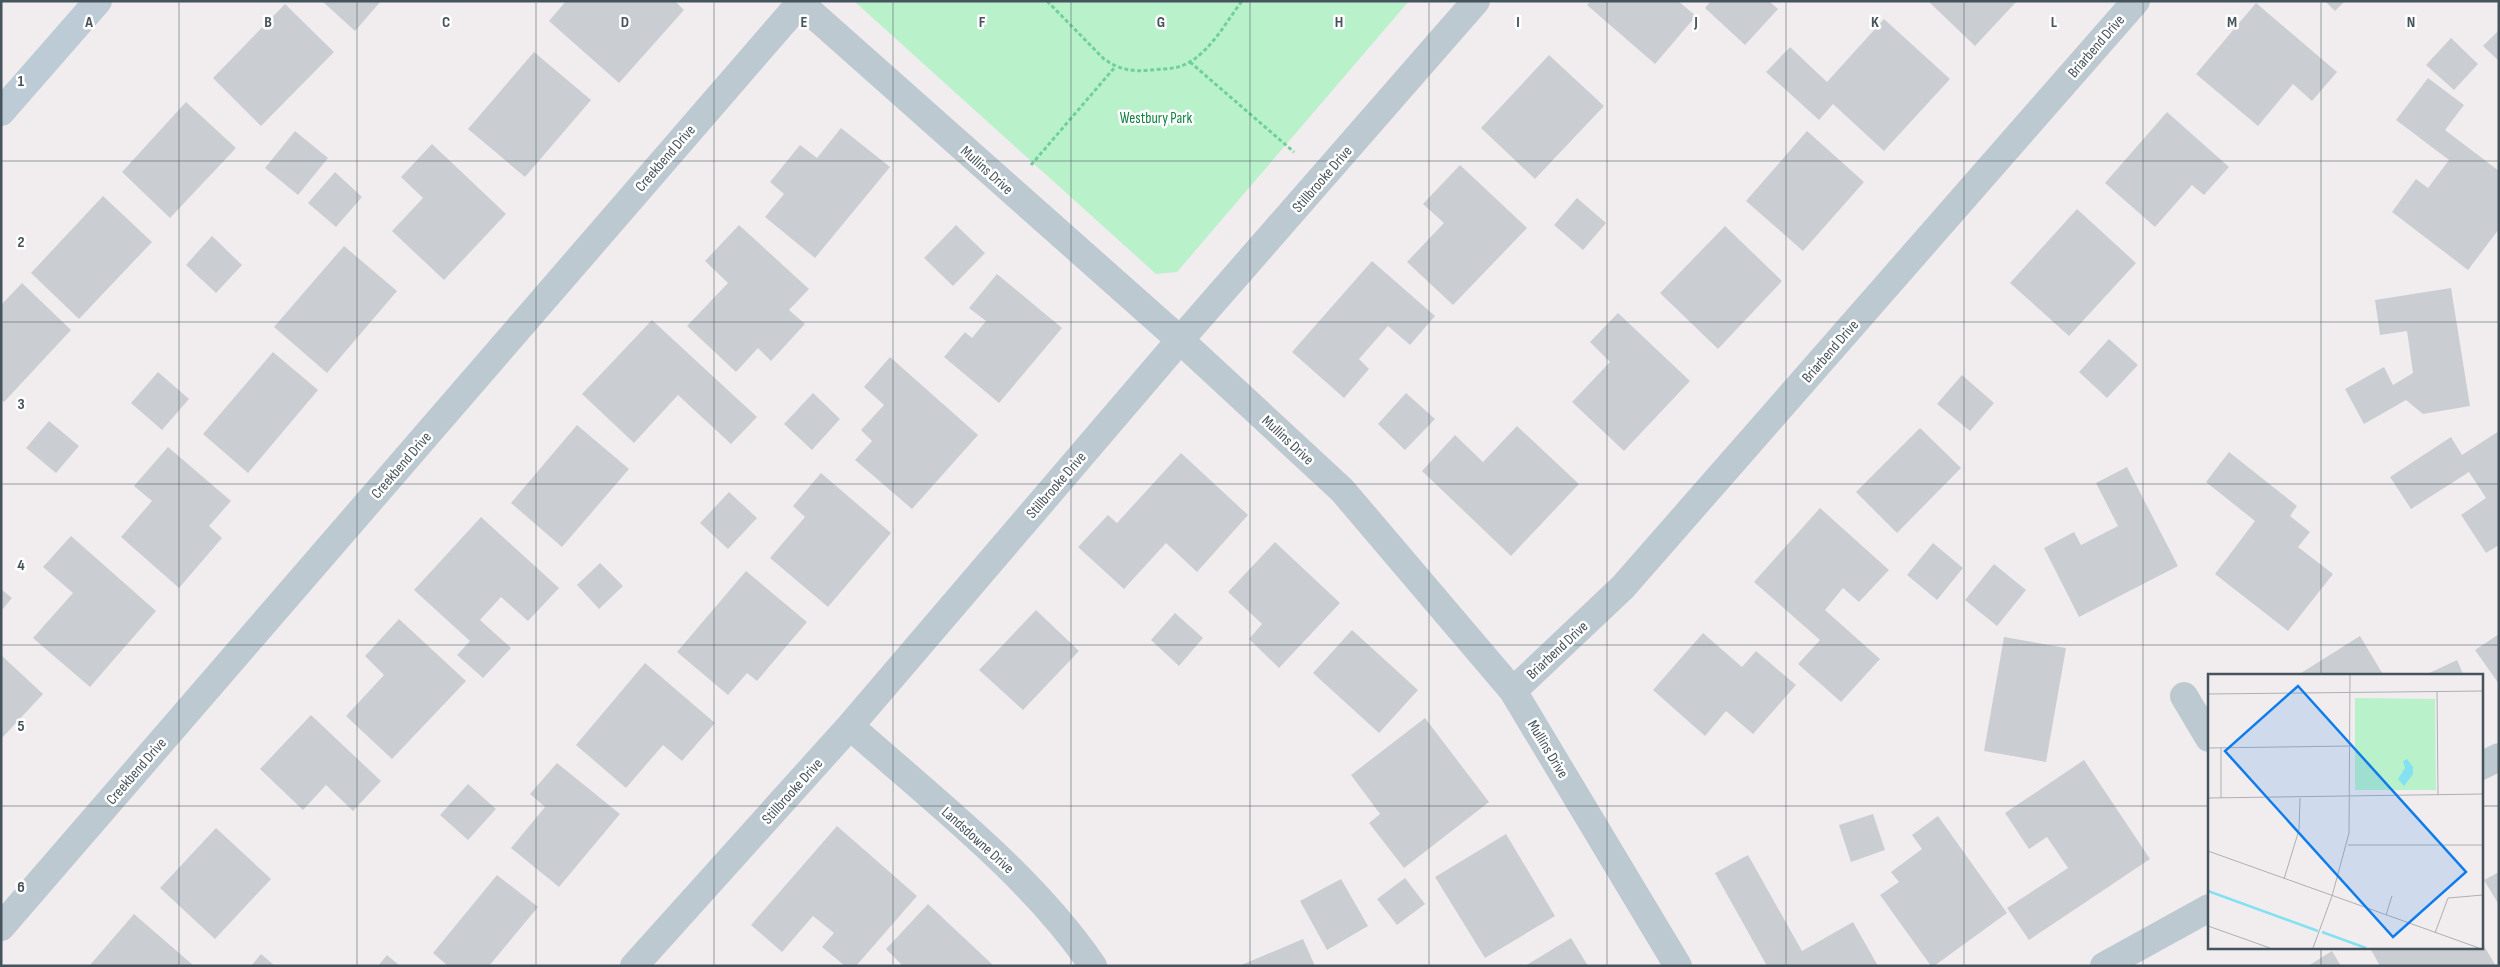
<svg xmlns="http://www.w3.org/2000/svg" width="2500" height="967" font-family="'Sofia Sans Condensed',sans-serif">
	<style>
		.green { fill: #b9f1cb }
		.building { fill: #caced3 }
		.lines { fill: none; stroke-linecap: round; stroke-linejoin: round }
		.path { stroke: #6fd19a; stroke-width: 3; stroke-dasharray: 4 2.5; stroke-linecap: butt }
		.street { stroke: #bdc9d1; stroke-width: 28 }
		.secondary { stroke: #bdcbd6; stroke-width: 28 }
		.grid { fill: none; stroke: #45535c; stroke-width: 1; stroke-opacity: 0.55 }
		.labels { text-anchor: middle; stroke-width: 5; stroke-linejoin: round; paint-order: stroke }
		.street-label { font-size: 15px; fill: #45535c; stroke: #fff }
		.park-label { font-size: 15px; fill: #118242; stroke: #fff }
		.inset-river { fill: none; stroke: #83e1f1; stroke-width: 2.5 }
		.inset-road { fill: none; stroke: #acafb4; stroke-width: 1 }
		.view { fill: #0e7cea; fill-opacity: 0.15; stroke: #0e7cea; stroke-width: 2.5 }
		.inset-edge { fill: none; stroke: #45535c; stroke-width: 2.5 }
		.grid-label { font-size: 16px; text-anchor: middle; font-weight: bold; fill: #45535c; stroke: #fff; stroke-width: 5; stroke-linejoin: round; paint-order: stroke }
	</style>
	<rect width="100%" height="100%" fill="#f1edee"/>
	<path class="green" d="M854 1H1409L1177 272 1156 274Z"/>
	<path class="building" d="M322 1H381L355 31Z
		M566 1H675L684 10 619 83 549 21Z
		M1591 1H1678L1696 16 1655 64 1587 5Z
		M1711 1H1769L1778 9 1745 45 1705 8Z
		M1928 1H2017L1975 46Z
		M2325 1H2345L2335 11Z
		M2256 3 2337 72 2312 101 2293 84 2258 126 2196 74Z
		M285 4 334 52 261 126 213 78Z
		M1884 19 1950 79 1884 151 1833 104 1819 120 1766 72 1790 47 1827 82Z
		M2499 30V61L2483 46Z
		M2451 38 2478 64 2454 90 2426 65Z
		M534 52 591 100 525 177 468 129Z
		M1549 55 1604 106 1535 179 1481 128Z
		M2428 78 2464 105 2445 130 2499 171V229L2468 270 2392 212 2416 179 2428 188 2449 160 2396 120Z
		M186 102 236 148 170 218 122 172Z
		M2167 112 2229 167 2204 195 2192 185 2155 227 2105 183Z
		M841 128 890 167 815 258 765 217 784 194 770 182 800 145 817 158Z
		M295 131 328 158 298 195 265 168Z
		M1807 131 1864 182 1803 251 1746 201Z
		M432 144 506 214 444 280 392 231 423 198 401 177Z
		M1460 165 1527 228 1453 305 1407 262 1444 223 1423 204Z
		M335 172 362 197 336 227 308 203Z
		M103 196 152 242 79 319 31 273Z
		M1577 198 1606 223 1583 250 1554 225Z
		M2077 209 2136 263 2069 336 2010 283Z
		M739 225 809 289 789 310 805 324 771 361 758 348 736 372 687 326 728 283 705 261Z
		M956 225 985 253 953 286 924 258Z
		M1725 226 1782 281 1718 349 1660 293Z
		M212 236 242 265 216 293 186 265Z
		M344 246 397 291 327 373 274 327Z
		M1372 261 1435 316 1410 345 1388 326 1359 359 1369 369 1344 398 1292 352Z
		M997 274 1062 328 999 403 944 357 965 332 972 338 986 321 969 308Z
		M22 283 71 330 4 402 1 399V305Z
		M2451 288 2470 406 2423 414 2406 400 2364 424 2345 389 2384 367 2393 385 2413 373 2407 331 2380 335 2375 300Z
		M1618 313 1690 381 1624 451 1572 402 1610 362 1590 342Z
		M652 320 757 417 731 444 678 395 634 443 582 394Z
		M2109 339 2138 365 2107 398 2079 372Z
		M273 352 318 390 248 473 203 434Z
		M890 357 978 435 912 509 855 460 872 441 861 430 884 405 864 387Z
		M158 372 189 399 162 430 131 403Z
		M1962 375 1994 403 1970 431 1937 404Z
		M813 393 840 419 812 450 784 424Z
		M1406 393 1435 419 1405 450 1378 424Z
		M49 421 79 446 56 473 26 448Z
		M577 425 629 469 562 547 511 503Z
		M1517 426 1579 484 1511 556 1422 471 1455 435 1483 462Z
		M1920 428 1961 468 1897 533 1856 492Z
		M2499 431V545L2486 553 2461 515 2486 498 2469 472 2411 509 2390 477 2451 437 2462 455Z
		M168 447 231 501 209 526 222 538 179 588 121 537 152 501 134 486Z
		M2229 452 2297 506 2290 516 2310 532 2298 547 2333 574 2288 631 2215 574 2255 521 2206 482Z
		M1181 453 1248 515 1197 572 1166 543 1124 589 1078 547 1108 515 1117 523Z
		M2127 467 2178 566 2079 617 2044 548 2074 532 2081 545 2118 526 2096 483Z
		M821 473 891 533 828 607 770 558 805 517 793 506Z
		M729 492 757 518 728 549 700 523Z
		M1820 508 1889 570 1859 602 1843 588 1825 610 1880 659 1841 702 1798 664 1820 640 1754 582Z
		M481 517 559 588 528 621 501 597 480 620 511 648 483 678 457 655 470 641 414 590Z
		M71 536 156 611 90 687 33 638 73 593 43 567Z
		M1275 542 1340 603 1279 668 1249 639 1262 624 1228 592Z
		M1933 543 1963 568 1937 600 1907 575Z
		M600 563 623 586 599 609 577 585Z
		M1994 564 2026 590 1997 626 1965 600Z
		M746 571 807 622 757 681 747 673 728 695 677 652Z
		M1 589 12 598 1 611Z
		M1036 610 1079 651 1023 710 979 670Z
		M1175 613 1203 638 1179 666 1151 640Z
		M399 619 466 681 392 759 346 716 384 675 365 656Z
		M1352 630 1418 690 1379 733 1313 673Z
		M1703 633 1742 667 1756 651 1796 685 1753 734 1726 711 1705 736 1653 690Z
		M2499 634V684L2475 650Z
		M2360 636 2384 676H2303L2301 673Z
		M2004 637 2066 648 2046 762 1984 751Z
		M1 655 43 694 1 739Z
		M2457 660 2464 676H2423Z
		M645 663 715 723 682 761 663 745 626 788 576 745Z
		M311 715 381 781 353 811 326 785 303 810 260 769Z
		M1425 718 1489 802 1404 868 1369 823 1380 814 1351 775Z
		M2084 760 2150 859 2029 940 2007 908 2068 868 2047 837 2029 849 2005 813Z
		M557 763 620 814 559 887 511 848 545 807 530 794Z
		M468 784 496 809 468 840 440 815Z
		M1873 814 1885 850 1851 862 1839 825Z
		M1938 816 2007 913 1934 966H1931L1880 895 1899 882 1891 872 1922 849 1912 835Z
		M837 826 917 896 856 966H845L822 947 834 933 813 916 782 952 751 925Z
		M216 828 271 879 215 939 160 888Z
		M1506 834 1555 916 1485 958 1435 877Z
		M1748 855 1802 951 1853 922 1878 966H1767L1715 873Z
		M2499 872V905L2484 880Z
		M497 875 538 907 489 966H448L433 953Z
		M1405 878 1425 904 1397 925 1377 899Z
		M1341 879 1368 926 1327 950 1300 901Z
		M928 904 994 966H903L886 949Z
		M134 914 194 966 90 965Z
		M1571 938 1588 966H1525Z
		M1303 939 1315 966H1239Z
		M2481 941 2496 966H2380L2370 948H2481Z
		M2332 951 2341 966H2308Z
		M261 954 275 966H251Z
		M387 955 400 966H378Z"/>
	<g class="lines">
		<path class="path" d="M1047 1 1104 59C1120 70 1133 72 1151 70 1160 69 1170 69 1178 67 1207 59 1225 23 1242 1
			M1190 62 1294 152
			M1031 165 1115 67"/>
		<path class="street" d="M798 1 1180 340 1342 490 1513 691 1678 966
			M1513 691 1623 587 2136 1
			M2184 696 2209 738
			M850 726C933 800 1031 875 1093 966
			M2481 766 2499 757
			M1 927 800 3
			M634 966 850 726 1180 340 1476 1
			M2104 966 2209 908"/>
		<path class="secondary" d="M1 112 98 1"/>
	</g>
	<path class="grid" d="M179 1V966M357 1V966M536 1V966M714 1V966M893 1V966M1071 1V966M1250 1V966M1429 1V966M1607 1V966M1786 1V966M1964 1V966M2143 1V966M2321 1V676M1 161H2499M1 322H2499M1 484H2499M1 645H2499M1 806H2209M2481 806H2499M2321 948V966"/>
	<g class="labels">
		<g class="street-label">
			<text transform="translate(2096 46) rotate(-49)" y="5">Briarbend Drive</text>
			<text transform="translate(665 158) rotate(-49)" y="5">Creekbend Drive</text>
			<text transform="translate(987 170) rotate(42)" y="5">Mullins Drive</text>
			<text transform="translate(1322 179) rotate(-49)" y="5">Stillbrooke Drive</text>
			<text transform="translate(1830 351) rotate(-49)" y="5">Briarbend Drive</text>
			<text transform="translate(1288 440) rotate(43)" y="5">Mullins Drive</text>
			<text transform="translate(401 465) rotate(-49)" y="5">Creekbend Drive</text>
			<text transform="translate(1056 485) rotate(-49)" y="5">Stillbrooke Drive</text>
			<text transform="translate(1557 650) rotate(-43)" y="5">Briarbend Drive</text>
			<text transform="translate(1548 749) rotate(59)" y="5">Mullins Drive</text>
			<text transform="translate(136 771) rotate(-49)" y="5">Creekbend Drive</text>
			<text transform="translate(792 791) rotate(-48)" y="5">Stillbrooke Drive</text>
			<text transform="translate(978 840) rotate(42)" y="5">Landsdowne Drive</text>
		</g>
		<g class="park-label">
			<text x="1156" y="123">Westbury Park</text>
		</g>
	</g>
	<g transform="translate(2208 674)">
		<rect width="275" height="275" fill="#f1edee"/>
		<path d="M147 24 227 25 228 116H147Z" fill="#b9f1cb"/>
		<path d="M199 85 205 93V100L196 112 190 105 197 94 195 87Z" fill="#83e1f1"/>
		<path class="inset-river" d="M0 217 110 257M114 258 158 274"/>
		<path class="inset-road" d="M229 17 230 121M0 20 275 17M0 74 143 72M13 74V124M0 124 275 120M140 171H275M0 177 271 274M76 205 91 156 92 124M178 241 184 222M0 252 62 274M227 259 240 224 275 221M105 274 124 222 141 159 142 1"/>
		<path class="view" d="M90 12 258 198 185 263 17 77Z"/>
		<rect width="275" height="275" class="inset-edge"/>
	</g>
	<g class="grid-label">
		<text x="89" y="27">A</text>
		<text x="268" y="27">B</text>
		<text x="446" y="27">C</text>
		<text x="625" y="27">D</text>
		<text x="804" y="27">E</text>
		<text x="982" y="27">F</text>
		<text x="1161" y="27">G</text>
		<text x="1339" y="27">H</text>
		<text x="1518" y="27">I</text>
		<text x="1696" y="27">J</text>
		<text x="1875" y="27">K</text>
		<text x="2054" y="27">L</text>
		<text x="2232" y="27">M</text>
		<text x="2411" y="27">N</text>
		<text x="21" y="86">1</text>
		<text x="21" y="247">2</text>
		<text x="21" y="409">3</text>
		<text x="21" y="570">4</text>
		<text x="21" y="731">5</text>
		<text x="21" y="892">6</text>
	</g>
	<rect width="2500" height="967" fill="none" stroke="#45535c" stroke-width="5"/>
</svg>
